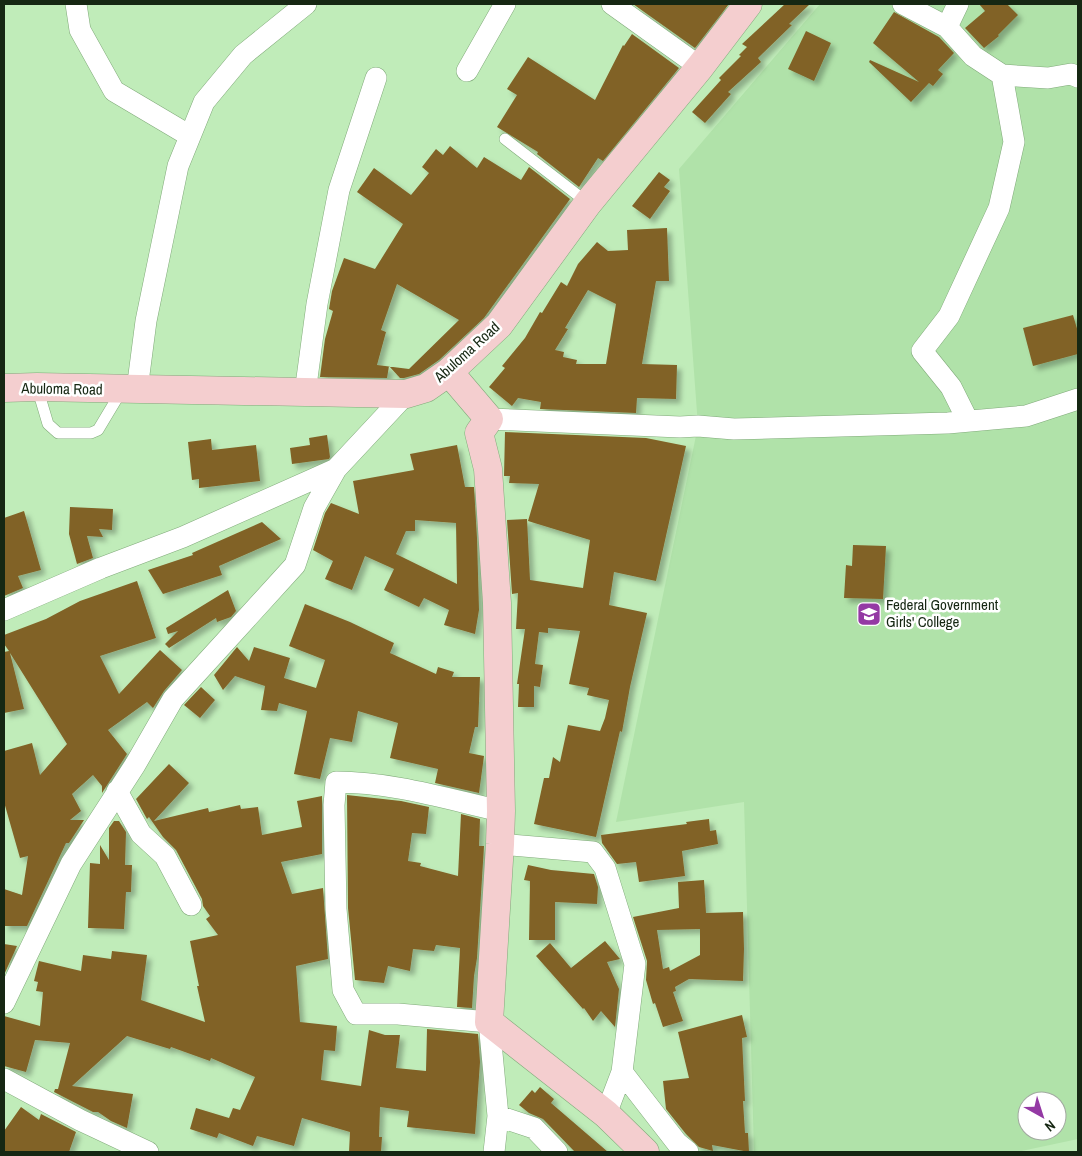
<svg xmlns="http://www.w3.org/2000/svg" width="1082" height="1156" font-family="'Archivo Narrow',sans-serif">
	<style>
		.built { fill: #b0e2a9; fill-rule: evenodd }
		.building { fill: #816226; fill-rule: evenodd; filter: url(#shadow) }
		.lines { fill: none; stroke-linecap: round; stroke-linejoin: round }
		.lane-casing { stroke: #80aa7a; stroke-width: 12 }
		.street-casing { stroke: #80aa7a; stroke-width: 22 }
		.secondary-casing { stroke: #80aa7a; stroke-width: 29 }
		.lane { stroke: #fff; stroke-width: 11 }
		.street { stroke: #fff; stroke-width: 21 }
		.secondary { stroke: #f4cecf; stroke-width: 28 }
		.labels { text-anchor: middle; stroke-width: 5; stroke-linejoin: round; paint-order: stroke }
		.street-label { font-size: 15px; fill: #162713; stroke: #fff }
		.poi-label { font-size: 15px; fill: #162713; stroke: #fff; text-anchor: start }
	</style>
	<defs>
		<filter id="shadow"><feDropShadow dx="4.5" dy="4.5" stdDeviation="2.5" flood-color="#0004"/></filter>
	</defs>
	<rect width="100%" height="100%" fill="#c0ecb9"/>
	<path class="built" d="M820 4H1078V1139L1017 1152H754L744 802 616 822 698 426 679 169ZM1027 1101H1057V1131H1027Z"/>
	<path class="building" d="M633 4H729L695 48Z
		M785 4H810L789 24 792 25 758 58 761 62 728 92 731 94 705 123 692 112 721 80 719 78 741 56 739 55 747 47 742 44Z
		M979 4H1007L1018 15 998 35 999 36 984 48 965 28 985 11Z
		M894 12 939 37 954 53 938 70 943 74 933 86 929 83 911 102 869 62 870 60 919 82 873 43Z
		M806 31 831 43 814 81 788 69Z
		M632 34 679 68 603 161 598 158 579 187 537 154 538 152 497 127 517 95 507 89 528 57 595 100 623 45 624 46Z
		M450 146 477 168 484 157 521 180 529 167 570 199 484 318 439 360 419 374 404 378H400L389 366 387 378 320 377 325 339 333 311 329 309 332 291 344 258 375 269 403 224 357 192 374 168 411 195 429 173 422 167 436 149 443 155ZM397 284 459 320 409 369 377 365 386 332 381 330Z
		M659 172 670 180 664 187 670 191 650 219 632 206Z
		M667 228 669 281H656L642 364 677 365 676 399 637 398 636 413 540 409 541 402 518 398 512 406 489 387 505 368 502 366 525 338 540 312 542 313 561 282 567 286 578 264 597 242 608 251 628 250 627 230ZM588 290 616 304 606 364H576L577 360 563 357 564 352 555 350 568 329 565 328Z
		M1073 315 1078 332V354L1033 366 1023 328Z
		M505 432 646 438 686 446 656 581 614 572 609 605 647 613 630 687 622 732 620 731 596 837 534 824 544 778H549L553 757 560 762 568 725 600 731 605 718 609 700 587 695 589 688 569 684 580 631 548 628V633L539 632 535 664 543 665 540 687 534 686V707H518L519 684H517L525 629H516L518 593 512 594 507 520 527 519 530 580 583 588 590 540 528 521 539 484 509 483 510 476H504Z
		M327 435 330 457 329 459 292 464 290 448 310 445 309 438Z
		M211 439 212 450 256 445 260 481 199 488V479L192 480 188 442Z
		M457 445 465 487H474L477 538 479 610 475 634 444 625 449 610 424 598 419 607 384 590 394 569 365 556 352 590 325 579 333 561 313 550 325 513 331 503 359 514 353 481 414 470 410 454ZM415 520 456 523 457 584 396 554 406 531H415Z
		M70 507 113 509 112 530 99 529 103 537 87 536 93 558 77 564 69 534Z
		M24 511 41 570 18 576 23 588 4 596V518Z
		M262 522 281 539 219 566 222 575 163 594 148 570 193 555 192 553Z
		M853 545 886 546 883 599 844 598 846 565 852 566Z
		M137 581 156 638 100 656 119 694 160 650 182 670 164 691 153 708 147 702 108 730 127 754 102 793V786L93 775 72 794 81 811 70 820H84L69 843H66L27 926H4V889L22 895 28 856 20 858 4 802V751L32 743 40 775 67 744 10 653 24 709 4 713V652L9 651 4 644V635L46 619 80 601Z
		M228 590 236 611 231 617 217 622 216 618 169 648 165 644 178 631 168 634 166 628Z
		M305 604 350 622 394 643 390 653 436 674 438 667 454 672 452 677H480L478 727H475L469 753 484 756 479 793 435 783 438 769 390 758 398 723 358 711 352 742 330 738 320 779 294 774 307 711 279 703 277 711 261 710 265 686 235 676 223 690 214 675 237 647 249 661 254 647 290 658 284 678 316 688 325 660 289 646Z
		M201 687 215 700 200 718 184 705Z
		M169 764 189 783 154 821 208 808 209 812 240 805 241 809 258 807 262 835 302 827 297 801 322 796V854L281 862 292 894 323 888 328 959 296 966 300 1022 337 1026 335 1051 324 1050 321 1080 361 1086 369 1030 385 1035H400L396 1068 426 1071 427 1029 478 1034 480 1062 475 1134 407 1127 409 1111 380 1107 379 1137H382L381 1152H349L350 1132 302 1118 294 1146 257 1136 253 1146 219 1133 217 1138 190 1129 196 1108 229 1118 233 1108 240 1110 255 1077 211 1058 210 1061 171 1047 170 1049 127 1036 72 1086 133 1094 127 1128 111 1121 98 1112H93L54 1092 55 1089H58L70 1043 35 1040 26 1072 4 1066V1016L40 1026 43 992 36 991 38 982 34 981 39 961 81 971 83 955 111 959 112 951 147 955 141 1000 205 1022 197 986H199L190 941 218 935 206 919 210 916 203 906 202 899 176 850 163 837 149 817 147 819 136 799Z
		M347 795 401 801 429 807 426 834 412 833 408 861 421 863 420 866 458 876 461 814 480 819 479 846H484L477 958 474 976 472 1008 457 1007 460 948 436 945 434 951 413 949 410 971 388 966 384 983 355 980 348 908Z
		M709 819 710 831 716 830 718 844 682 851 685 876 639 882 636 862 617 864 602 843 601 835 687 824 686 822Z
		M114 821H119L126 832 125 865H132L131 892H126L124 929 88 928 90 863 100 864V845L109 860V828Z
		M528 865 551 870 594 874 598 887 597 904 555 902V940H529L530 881 524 880Z
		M704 880 706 913 743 912 744 949 743 981 689 979 675 987 676 991 673 992 683 1021 663 1027 655 1003 653 1004 646 980 647 961 633 917 679 908 678 882ZM700 929V955L670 971 669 967 663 969 657 930Z
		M605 941 620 959 607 962 619 989 615 1027 601 1011 593 1021 584 1008 583 1009 536 956 550 943 571 968Z
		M4 944 17 946 4 975Z
		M742 1015 747 1037 742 1038 745 1101H743L745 1133H748L749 1152 712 1145 713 1151 699 1147 686 1134 666 1109 663 1081 689 1078 678 1032Z
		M540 1087 554 1099 551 1103 608 1152H575L543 1119 529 1113 519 1105 532 1090 535 1093Z
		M21 1107 39 1120 41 1114 76 1132 69 1152H4V1131Z"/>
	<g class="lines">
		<g class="lane-casing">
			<path id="lane" d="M505 139 588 203
				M37 387 48 424 58 433H91L98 430 122 390"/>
		</g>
		<g class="street-casing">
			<path id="street" d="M76 4 80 30 114 91 190 136
				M612 4 700 67
				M903 4 947 27 973 56 1002 75 1014 142 999 208 949 316 922 351 951 387 968 421
				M947 27 958 4
				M467 71 505 4
				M1002 75 1048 78 1071 74 1078 77
				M137 390 146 321 178 166 204 102 243 55 306 4
				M305 393 317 304 339 190 376 78
				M489 419 680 427 698 426 734 429 948 423 1026 416 1078 399
				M4 610 101 568 183 537 336 469 406 394
				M117 791 141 834 165 856 191 905
				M500 844 593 852 605 868 635 964 622 1072 606 1114
				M4 1003 71 864 135 765 173 699 295 565 314 508 336 469
				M622 1072 677 1143 688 1152
				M4 1079 80 1120 148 1152
				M498 1116 534 1128 557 1152
				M494 1152 498 1116 489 1022 398 1014H356L343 990 336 909 334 805 336 782C392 782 447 799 501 811"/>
		</g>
		<g class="secondary-casing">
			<path id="secondary" d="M449 372 489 419 479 433 488 469 497 603 501 811 500 844 489 1022 606 1114 645 1152
				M4 388 37 387 406 394 426 388 449 372 499 325 588 203 700 67 748 4"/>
		</g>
		<use href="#lane" class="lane"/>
		<use href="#street" class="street"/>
		<use href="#secondary" class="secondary"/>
	</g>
	<defs>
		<g id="university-square" transform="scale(1.25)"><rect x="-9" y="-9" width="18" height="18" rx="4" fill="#9439a4" stroke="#fff"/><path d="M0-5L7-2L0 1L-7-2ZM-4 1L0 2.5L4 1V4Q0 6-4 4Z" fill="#fff"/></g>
	</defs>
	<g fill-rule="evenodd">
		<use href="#university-square" x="869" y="614"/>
	</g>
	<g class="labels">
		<g class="street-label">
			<text transform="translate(467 352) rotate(-42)" y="5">Abuloma Road</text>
			<text transform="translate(62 389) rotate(1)" y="5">Abuloma Road</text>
		</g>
		<g class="poi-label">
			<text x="886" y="610">Federal Government<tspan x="886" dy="17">Girls' College</tspan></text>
		</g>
	</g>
	<rect width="1082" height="1156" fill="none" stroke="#162713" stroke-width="10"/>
	<g transform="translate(1042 1116) rotate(141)"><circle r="24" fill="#ffffff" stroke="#a2a9a1"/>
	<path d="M0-4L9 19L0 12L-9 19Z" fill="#9439a4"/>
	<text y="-8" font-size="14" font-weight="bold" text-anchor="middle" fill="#162713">N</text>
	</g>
</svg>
